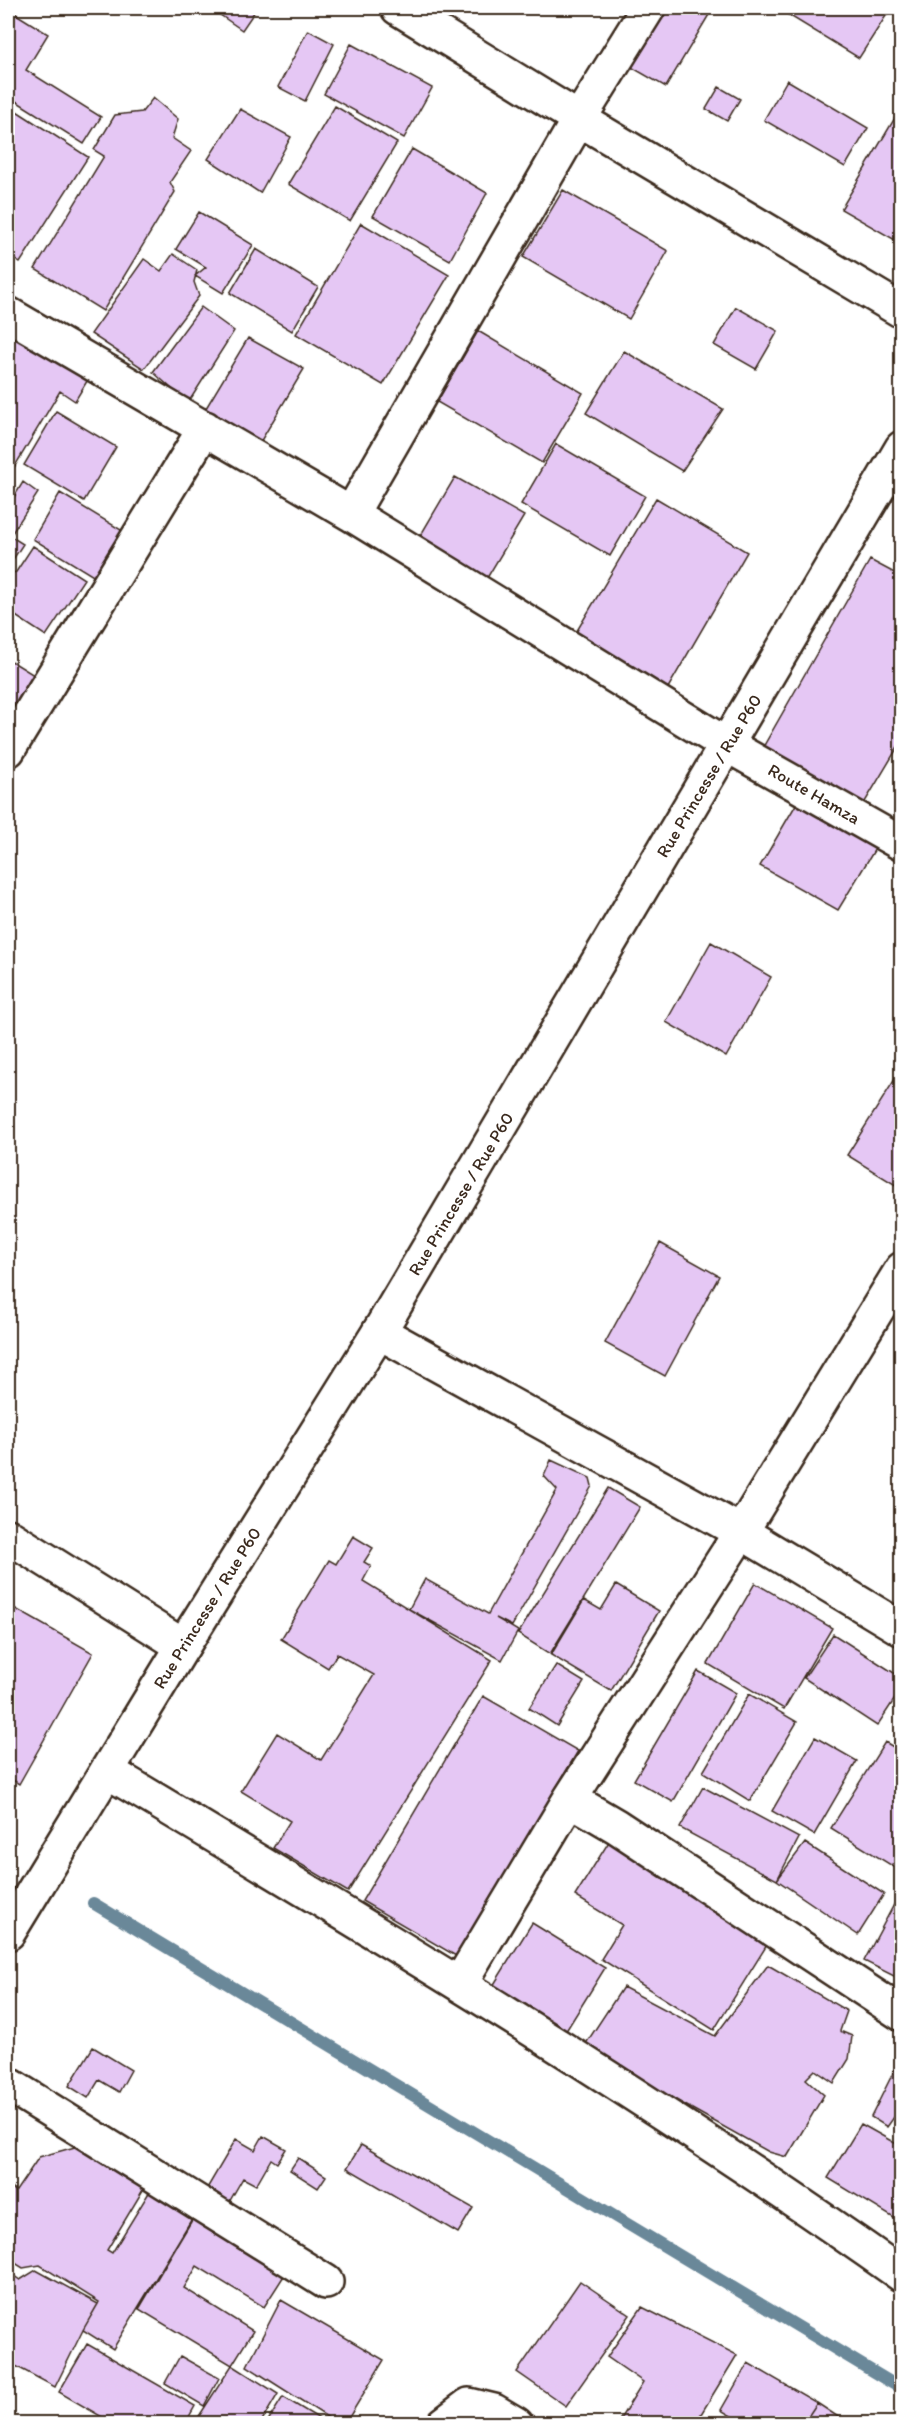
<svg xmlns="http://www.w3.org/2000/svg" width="909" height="2431" font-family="Itim,sans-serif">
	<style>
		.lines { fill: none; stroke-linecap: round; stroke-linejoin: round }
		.stream { stroke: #6b8899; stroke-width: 12 }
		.building { fill: #e5c7f4; stroke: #3b2a1e; stroke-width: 1.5 }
		.street-casing { stroke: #3b2a1e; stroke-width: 38 }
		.secondary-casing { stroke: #3b2a1e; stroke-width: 38 }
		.street { stroke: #fff; stroke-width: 33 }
		.secondary { stroke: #fff; stroke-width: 33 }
		.labels { text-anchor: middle; stroke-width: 5; stroke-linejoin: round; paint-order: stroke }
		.street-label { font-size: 18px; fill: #3b2a1e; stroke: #fff }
	</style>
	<rect width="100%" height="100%" fill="#fff"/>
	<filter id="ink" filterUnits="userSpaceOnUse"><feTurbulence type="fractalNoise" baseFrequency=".0167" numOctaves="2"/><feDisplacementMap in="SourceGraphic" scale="12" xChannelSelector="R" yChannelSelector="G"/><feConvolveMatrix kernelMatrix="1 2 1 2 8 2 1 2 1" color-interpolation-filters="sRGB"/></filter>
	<g filter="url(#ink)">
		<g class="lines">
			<path class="stream" d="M93 1903 902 2389"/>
		</g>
		<path class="building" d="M210 8H257L242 30Z
			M660 8H713L666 87 626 64Z
			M777 8H891L859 58Z
			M8 9 48 34 26 70 101 117 84 144 8 96Z
			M308 30 334 44 305 101 278 87Z
			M351 44 432 88 404 138 324 94Z
			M787 80 868 128 845 167 764 120Z
			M719 87 740 99 727 121 706 109Z
			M153 98 178 119 172 138 191 151 170 182 175 192 103 311 35 269 104 156 94 150 115 115 142 112Z
			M335 106 397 143 350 221 288 184Z
			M902 106V244L841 209Z
			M12 108 88 157 20 263 8 255V114Z
			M240 109 291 137 260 193 208 159Z
			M412 149 487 193 450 260 373 216Z
			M563 190 668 251 629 319 523 257Z
			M199 212 253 245 223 293 195 276 206 267 176 249Z
			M361 223 449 275 383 385 296 334Z
			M256 249 318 287 292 331 230 293Z
			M173 254 197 270 194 282 199 296 144 369 91 334 144 259 161 271Z
			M201 307 234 331 188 403 153 372Z
			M736 307 778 331 756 369 714 345Z
			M8 321 92 373 75 401 60 391 12 471 8 468Z
			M478 331 583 393 542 463 437 402Z
			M248 338 304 369 259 444 203 413Z
			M624 351 723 409 682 471 586 413Z
			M56 411 116 447 84 501 24 465Z
			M556 444 645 496 610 556 521 504Z
			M455 477 524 516 487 578 419 538Z
			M23 482 38 493 10 536 23 544 8 567V507Z
			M60 493 126 533 98 579 33 539Z
			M656 498 747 552 668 688 575 634Z
			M33 546 84 579 46 636 8 611V574L16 572Z
			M870 560 902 577V740L862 807 762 749Z
			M8 659 34 675 8 719Z
			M798 801 881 839 838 910 760 866Z
			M711 942 771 977 726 1057 666 1022Z
			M902 1068V1189L847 1155Z
			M660 1243 719 1276 665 1376 605 1343Z
			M551 1460 590 1478 592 1486 512 1626 496 1618 518 1631 502 1660 409 1609 425 1579 488 1614 557 1490 544 1476Z
			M608 1488 640 1507 550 1654 518 1634Z
			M353 1536 373 1548 364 1562 371 1566 363 1581 492 1660 348 1892 273 1848 290 1821 241 1791 277 1733 321 1760 374 1675 337 1654 328 1668 281 1639 329 1560 336 1564Z
			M755 1583 832 1628 784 1709 708 1664Z
			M616 1585 659 1611 611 1691 551 1655 584 1600 601 1610Z
			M14 1608 93 1653 19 1784 8 1777V1620Z
			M833 1634 902 1678V1688L877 1726 804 1678Z
			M556 1665 584 1682 557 1726 529 1708Z
			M698 1671 736 1693 673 1802 634 1780Z
			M749 1694 797 1722 750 1801 703 1772Z
			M483 1696 578 1751 456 1956 362 1901Z
			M815 1737 857 1761 814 1835 772 1811Z
			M885 1742 902 1752V1872L831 1828Z
			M703 1787 799 1838 777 1880 680 1828Z
			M615 1832 775 1932 714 2030 601 1959 622 1925 575 1896Z
			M805 1843 884 1894 858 1935 777 1880Z
			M898 1897 902 1899V1980L864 1961Z
			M532 1923 605 1968 561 2039 488 1994Z
			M768 1965 847 2011 840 2031 852 2036 849 2059 834 2083 815 2070 806 2079 824 2095 787 2157 769 2152 583 2048 623 1987 715 2036Z
			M93 2047 131 2070 119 2092 99 2080 88 2098 69 2086Z
			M902 2055V2106L887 2127 871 2117Z
			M861 2124 902 2147V2223L828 2178Z
			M263 2136 286 2149 277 2163 271 2159 256 2185 243 2178 228 2204 206 2190 236 2139 255 2150Z
			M82 2145 146 2185 107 2250 112 2253 153 2186 196 2212 113 2349 83 2330 99 2302 40 2265 23 2268 12 2261 8 2262V2240L12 2234 8 2231V2186L16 2191 39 2157Z
			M361 2145 473 2208 458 2233 347 2168Z
			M298 2158 326 2176 318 2188 290 2170Z
			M195 2215 287 2271 264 2307 197 2266 184 2288 253 2331 232 2365 139 2309Z
			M36 2270 98 2304 83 2330 55 2387 8 2362V2272L20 2280Z
			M580 2281 630 2315 566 2406 517 2372Z
			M281 2300 384 2360 345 2424H338L247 2366Z
			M642 2307 737 2355 695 2424H617L643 2382 607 2357Z
			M87 2344 195 2406 185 2424H114L59 2392Z
			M180 2356 219 2378 204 2406 165 2383Z
			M748 2363 817 2403 803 2424H745L721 2410Z
			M232 2365 278 2394 260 2424H194Z
			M283 2397 328 2424H266Z
			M817 2403 849 2424H803Z"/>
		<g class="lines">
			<g class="street-casing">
				<path id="street" d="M398 8 579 119 902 311
					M8 314 351 514 727 745 902 844
					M351 514 579 119 648 8
					M8 750 205 428
					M379 1332 741 1532 902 1629
					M8 1536 183 1646
					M107 1771C376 1932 645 2093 902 2275
					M570 1799 616 1826 902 2014
					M460 1983 570 1799 741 1532 902 1269
					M8 2084 326 2282
					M444 2424 469 2405 494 2411 516 2424"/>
			</g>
			<g class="secondary-casing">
				<path id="secondary" d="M8 1933 183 1646 379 1332 902 448"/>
			</g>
			<use href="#street" class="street"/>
			<use href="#secondary" class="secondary"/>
		</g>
	</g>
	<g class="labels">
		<g class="street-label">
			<text transform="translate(709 776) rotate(-59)" y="6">Rue Princesse / Rue P60</text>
			<text transform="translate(814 794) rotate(30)" y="6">Route Hamza</text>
			<text transform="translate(461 1194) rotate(-59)" y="6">Rue Princesse / Rue P60</text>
			<text transform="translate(207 1608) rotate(-58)" y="6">Rue Princesse / Rue P60</text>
		</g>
	</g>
	<rect width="909" height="2431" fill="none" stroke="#fff" stroke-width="30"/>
	<rect x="15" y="15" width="879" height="2401" fill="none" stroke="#3b2a1e" stroke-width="2" filter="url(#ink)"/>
</svg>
